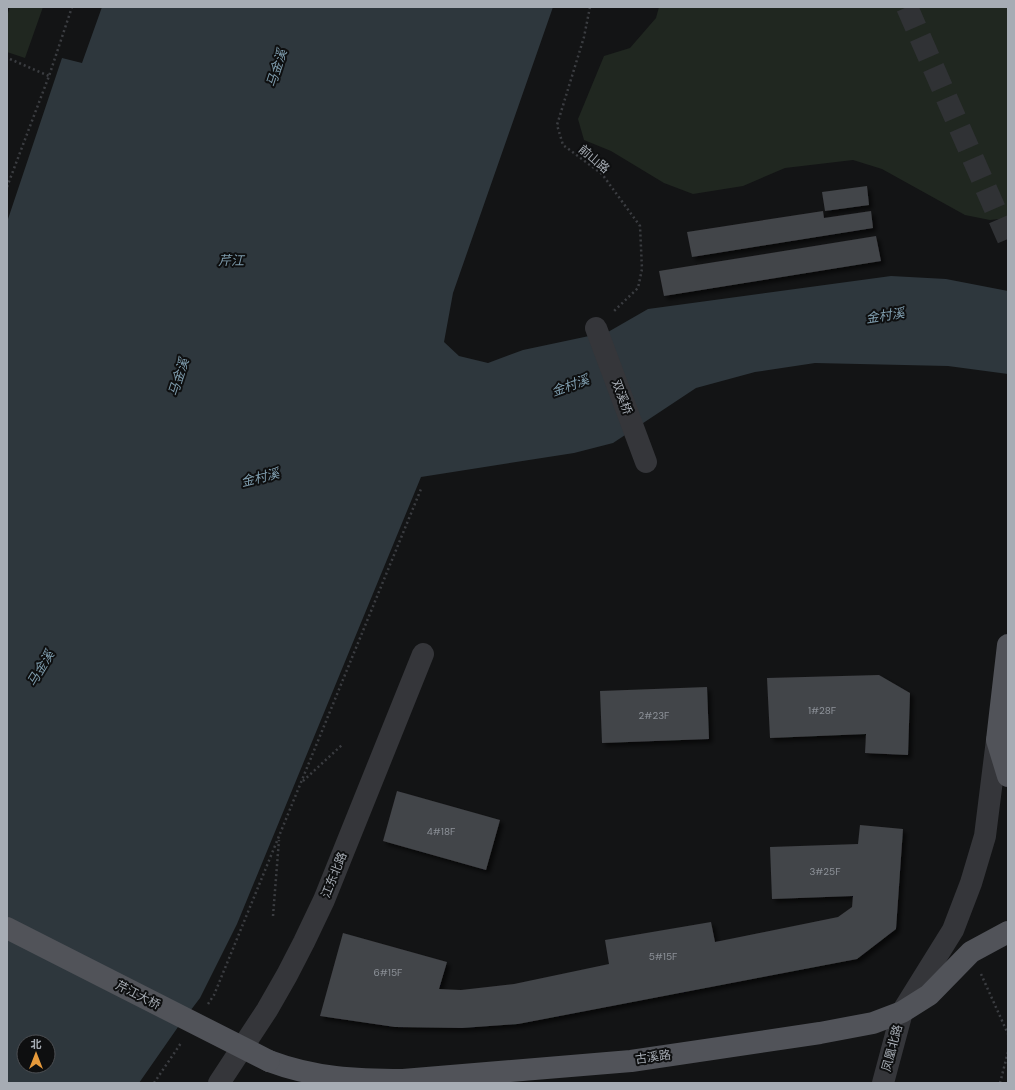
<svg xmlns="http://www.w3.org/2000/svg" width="1015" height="1090" font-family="'DM Sans','Noto Sans SC',sans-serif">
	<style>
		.green { fill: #202720 }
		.water { fill: #2e373d; fill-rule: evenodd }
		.building { fill: #424448; filter: url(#shadow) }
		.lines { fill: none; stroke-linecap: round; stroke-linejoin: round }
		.major-tunnel { stroke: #303235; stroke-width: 22; stroke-dasharray: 22 11; stroke-linecap: butt }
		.path { stroke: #3b3d41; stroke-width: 2.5; stroke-dasharray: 2 3; stroke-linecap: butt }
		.minor { stroke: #35363a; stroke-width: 22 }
		.major { stroke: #515359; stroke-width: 22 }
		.major-bridge { stroke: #515359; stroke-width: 22 }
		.labels { text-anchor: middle; stroke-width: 4; stroke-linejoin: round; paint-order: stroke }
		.number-label { font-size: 10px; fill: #8d9299 }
		.street-label { font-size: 12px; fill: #a6acb4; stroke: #0e0f10 }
		.water-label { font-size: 13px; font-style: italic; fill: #7f9dae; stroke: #0e0f10 }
	</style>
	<defs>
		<filter id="shadow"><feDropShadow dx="3.5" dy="3.5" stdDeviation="2" flood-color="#0009"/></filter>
	</defs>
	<rect width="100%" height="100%" fill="#131415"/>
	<path class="green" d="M10 7H43L25 58 7 52V16Z
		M659 7H1008V218L990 220 965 215 882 169 853 160 785 168 743 186 693 194 664 183 611 151 584 140 578 119 604 56 630 48 656 18Z"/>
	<path class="water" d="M102 7H553L453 293 444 342 459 356 488 363 523 350 608 332 648 309 891 276 946 279 1008 291V374L948 366 815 363 755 372 696 388 613 443 574 453 421 477 237 924 200 998 178 1027 139 1083H7V222L62 58 82 63ZM24 1042H48V1066H24Z"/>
	<path class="building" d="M867 186 869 205 825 211 822 192Z
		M823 211 824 218 871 211 873 228 692 257 687 232Z
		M876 236 881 261 664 296 659 271Z
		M879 675 910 693 908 755 865 753 866 734 770 738 767 678Z
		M707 687 709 739 602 743 600 691Z
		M397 791 500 820 486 870 383 841Z
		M860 825 903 829 896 929 857 959 518 1024 462 1028 395 1027 320 1016 343 933 447 962 439 989 461 990 514 984 609 964 605 940 711 922 715 942 838 917 852 907 853 896 772 899 770 847 858 844Z"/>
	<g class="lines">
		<path class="major-tunnel" d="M907 7 1008 239"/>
		<path class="path" d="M590 7 584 37 557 125 563 145 602 174 640 226 642 269 638 288 613 312
			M10 59 49 76
			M7 187 49 76 72 7
			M303 781 343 744
			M273 916 279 840
			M981 974 1008 1034
			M208 1004 214 995 421 489
			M154 1083 181 1043
			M1000 1083 1008 1052"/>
		<path class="minor" d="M596 328 646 462
			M219 1083 267 1010 287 975 304 942 324 900 423 654
			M883 1083 902 1012 953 930 971 883 985 836 997 740"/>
		<path class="major" d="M1008 645 997 740 1008 776
			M269 1061C314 1078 356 1080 403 1080L631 1061 820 1033 873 1023 902 1012 929 995 971 952 1008 932"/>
		<path class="major-bridge" d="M7 928 269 1061"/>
	</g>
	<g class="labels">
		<g class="number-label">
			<text x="822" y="714">1#28F</text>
			<text x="654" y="719">2#23F</text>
			<text x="441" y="835">4#18F</text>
			<text x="825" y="875">3#25F</text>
			<text x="663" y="960">5#15F</text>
			<text x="388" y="976">6#15F</text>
		</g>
		<g class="street-label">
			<text transform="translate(594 159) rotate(40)" y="4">前山路</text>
			<text transform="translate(622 397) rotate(70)" y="4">双溪桥</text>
			<text transform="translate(334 875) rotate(-68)" y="4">江东北路</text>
			<text transform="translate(138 995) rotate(27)" y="4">芹江大桥</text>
			<text transform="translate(892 1048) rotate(-75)" y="4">凤凰北路</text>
			<text transform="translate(653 1057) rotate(-8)" y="4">古溪路</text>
		</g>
		<g class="water-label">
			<text transform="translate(276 68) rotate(-72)" y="5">马金溪</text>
			<text x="231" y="265">芹江</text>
			<text transform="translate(885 315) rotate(-9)" y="5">金村溪</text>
			<text transform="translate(178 377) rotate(-72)" y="5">马金溪</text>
			<text transform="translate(570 385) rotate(-20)" y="5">金村溪</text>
			<text transform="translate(260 477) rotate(-14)" y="5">金村溪</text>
			<text transform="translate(40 668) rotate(-59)" y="5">马金溪</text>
		</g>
	</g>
	<rect width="1015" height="1090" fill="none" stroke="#a6acb4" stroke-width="16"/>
	<g transform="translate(36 1054)"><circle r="19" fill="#0e0f10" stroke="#4b4e52"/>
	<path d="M0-3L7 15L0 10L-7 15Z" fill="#e69a3b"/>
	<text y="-6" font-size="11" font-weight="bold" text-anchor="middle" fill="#a6acb4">北</text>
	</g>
</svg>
